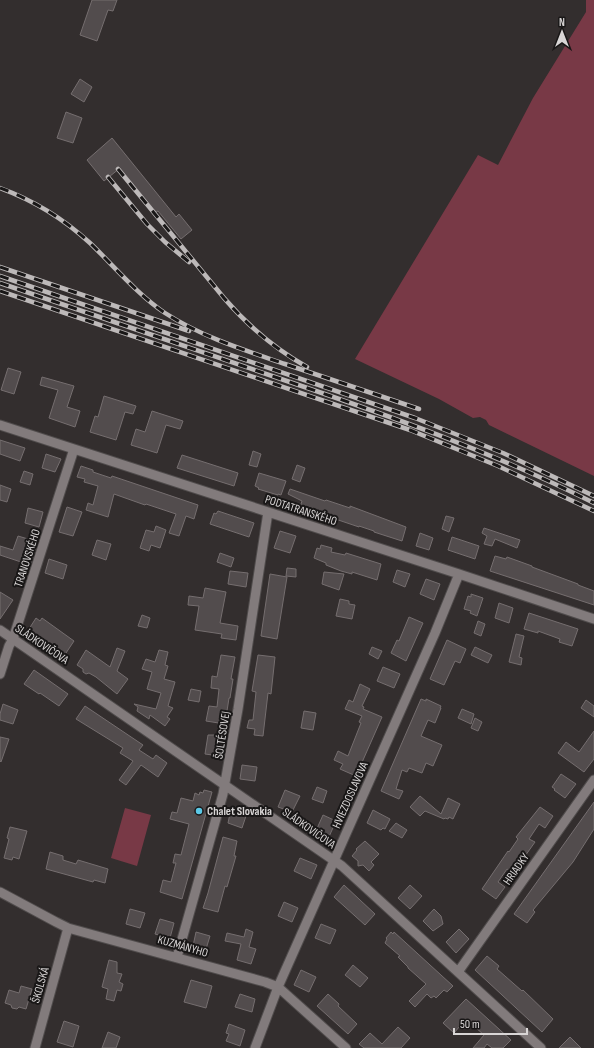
<svg xmlns="http://www.w3.org/2000/svg" width="594" height="1048" font-family="'Sofia Sans Condensed',sans-serif">
	<style>
		.garden { fill: #783946 }
		.building { fill: #524c4d; stroke: #756e6f }
		.lines { fill: none; stroke-linecap: round; stroke-linejoin: round }
		.minor-casing { stroke: #504c4c; stroke-width: 11 }
		.minor { stroke: #827b7c; stroke-width: 9 }
		.rail-casing { stroke: #bdb9b9; stroke-width: 4.5 }
		.rail { stroke: #191717; stroke-width: 3; stroke-dasharray: 9; stroke-linecap: butt }
		.poi-dot { fill: #5bc8e6; stroke: #191717; stroke-width: 1.5 }
		.labels { text-anchor: middle; stroke-width: 4; stroke-linejoin: round; paint-order: stroke }
		.street-label { font-size: 12px; fill: #d9d6d6; stroke: #191717 }
		.poi-label { font-size: 12px; font-weight: bold; fill: #d9d6d6; stroke: #191717; text-anchor: start }
	</style>
	<rect width="100%" height="100%" fill="#332e2e"/>
	<path class="garden" d="M586 0H594V476L489 425 486 420 480 417 473 418 439 399 355 359 478 155 498 165 533 98 586 12Z
		M125 808 151 815 137 866 111 858Z"/>
	<path class="building" d="M92 0H117L113 11 108 10 97 41 80 35Z
		M80 79 92 87 84 102 71 94Z
		M66 112 82 118 73 143 57 138Z
		M112 138 176 217 179 214 192 230 181 239 158 211 156 212 120 168 104 181 87 160Z
		M8 368 21 372 14 394 1 390Z
		M42 377 74 386 67 407 80 411 75 427 49 418 58 390 40 385Z
		M104 396 136 406 133 414 125 412 116 440 90 432 95 416 98 417Z
		M152 411 183 421 180 429 166 425 157 453 131 445 136 429 145 432Z
		M0 440 25 448 20 461 0 454Z
		M253 451 261 454 257 467 249 465Z
		M46 454 61 459 55 472 42 468Z
		M182 455 238 473 234 486 177 468Z
		M297 465 305 468 300 482 292 479Z
		M81 466 93 470V472L111 478 112 476 198 505 194 519 186 516 179 536 169 533 176 514 146 504 145 505 114 494 108 517 86 510 88 503 93 505 98 486 84 482 85 479 77 477Z
		M24 471 33 474 30 485 20 482Z
		M259 473 286 481 281 495 278 494V495L258 489 259 488 255 486Z
		M0 485 11 489 7 502 0 500Z
		M290 489 325 501 326 500 350 508V506L406 527 402 541 374 532V531L359 526V527L300 507 302 501 288 494Z
		M67 507 82 512 73 536 59 532Z
		M28 508 43 512 39 527 25 523Z
		M218 511 254 523 249 537 210 524 214 513 216 514Z
		M446 516 454 518 449 532 442 529Z
		M156 526 166 530 160 548 151 545 149 551 140 548 146 530 154 532Z
		M484 528 520 540 517 548 495 539 492 546 484 544 487 536 482 533Z
		M280 531 296 536 290 553 274 548Z
		M420 533 433 538 429 550 416 546Z
		M18 536 38 542 30 565 0 555V546L13 550Z
		M452 537 479 546 475 559 448 550Z
		M97 540 111 544 106 560 92 555Z
		M321 545 332 548 331 552 345 555 346 553 381 564 377 580 352 572V574L341 571 326 565V563L314 558 317 548 320 549Z
		M220 553 234 558 231 567 217 562Z
		M495 556 506 559 507 557 532 566V567L578 584V585L594 591V605L490 571Z
		M49 559 67 565 63 579 45 573Z
		M287 568 296 569V577L286 576Z
		M397 570 410 574 405 587 393 582Z
		M230 571 248 573 246 587 228 584Z
		M324 572 344 574 339 590 322 584Z
		M270 574 287 577 277 639 261 636Z
		M426 579 440 584 434 600 420 594Z
		M205 588 226 592 220 623 238 626 236 640 221 638 222 634 195 630 199 606 188 605 189 596 203 598Z
		M0 592 13 600 0 619Z
		M471 594 483 598 477 616 470 613 471 611 464 609 468 596 471 597Z
		M340 599 349 601V604L355 605 352 619 336 616Z
		M499 603 513 608 509 623 495 618Z
		M529 613 578 629 572 646 559 642 560 639 538 631V633L524 629Z
		M142 615 150 618 147 628 138 626Z
		M409 617 423 623 406 661 391 653 397 640 399 641Z
		M36 618 40 621 42 618 74 641 64 656 37 638H34L27 632Z
		M478 621 485 624 481 636 474 633Z
		M516 634 524 636 519 657 522 658 521 665 509 662Z
		M447 640 466 649 460 663 455 661 444 685 430 679Z
		M372 647 382 651 378 659 369 654Z
		M475 647 492 655 488 663 471 655Z
		M117 648 125 651 117 671 128 679 117 694 96 677 89 673 86 674 83 672V669L77 665 86 650 110 667Z
		M159 650 168 652 165 665 168 666 164 679 175 682 168 706 173 708 167 717 170 719 165 726 150 715 149 719 137 711 138 707 134 704 156 709 161 693 147 689 152 672 142 669 146 659 155 662Z
		M221 655 235 657 231 679H233L230 698H229L225 724 206 721 209 706 217 707 219 689 211 688 212 676 217 677Z
		M258 655 275 657 271 694 268 693 263 736 254 735 255 729 247 728 249 720H253L256 692 252 691Z
		M383 667 400 674 394 688 377 681Z
		M34 670 68 694 59 706 40 693 39 694 24 684Z
		M360 684 370 689 362 706 364 707 363 709 382 717 356 776 340 769 343 764 334 760 338 751 348 756 361 723 359 722 362 716 345 709 349 700 353 702Z
		M191 689 201 691 199 702 188 700Z
		M421 699 426 701V699L441 706 440 708H441L435 723 428 720 421 736 442 745 433 766 426 763 422 773 409 768 407 772 402 770 396 789 403 791 399 799 381 791Z
		M586 700 594 706V717L581 708Z
		M3 704 18 710 13 724 0 720V714Z
		M85 706 143 745 139 750 153 759 156 755 167 763 158 777 141 765 126 785 119 780 133 761 120 753 123 748 76 719Z
		M462 709 474 714 471 724 458 718Z
		M304 711 316 713 313 730 301 728Z
		M475 718 482 722 478 731 471 728Z
		M594 731V759L584 772 558 753 566 742 579 752Z
		M208 735H223L220 756 205 754Z
		M0 737 9 739 1 762 0 761Z
		M242 765 257 767 255 781 240 779Z
		M561 774 576 784 565 798 554 790 555 789 552 787Z
		M317 787 327 791 323 803 312 799Z
		M204 790 212 792 182 899 160 892 163 880 171 882 176 863H173L175 854 181 855 189 824 170 819 172 812 177 813 181 798 193 801 195 793 199 795 200 792 203 793Z
		M285 790 300 796 292 812 278 807Z
		M420 796 441 814 448 798 460 804 453 819 449 817 448 819 445 818 444 819 425 811 420 816 410 807Z
		M594 802V829L573 862 533 910 535 912 527 923 514 914Z
		M540 807 553 816 545 828 539 824 529 839 535 842 513 873 507 869 498 882 505 887 496 899 482 889 508 851 509 852 518 839 516 837Z
		M231 809 247 813 242 828 228 823Z
		M373 810 390 819 385 829 383 828 381 830 367 823Z
		M323 815 336 821 328 839 315 833Z
		M396 823 407 830 402 838 389 831Z
		M10 827 27 831 19 859 13 857 12 860 4 858 9 839 7 838Z
		M223 837 237 841 234 856H236L227 887 225 886 218 912 203 908 208 893Z
		M365 841 379 854 371 862 374 865 369 871 363 865 358 866V861L352 856 357 850 356 849Z
		M50 852 63 856V860L76 864 78 860 108 869 105 883 94 880 93 882 46 869Z
		M300 858 317 865 311 879 294 871Z
		M344 885 375 914 365 925 334 897Z
		M410 885 422 896 410 909 398 898Z
		M284 902 298 908 292 922 278 916Z
		M130 909 145 913 140 928 126 924Z
		M434 909 441 916 443 924 433 931 423 921Z
		M160 919 174 923 170 938 155 934Z
		M321 924 336 930 330 944 315 938Z
		M246 929 253 932 249 947 256 949 251 964 237 960 241 944 225 941 227 933 244 937Z
		M459 929 469 939 456 953 446 942Z
		M196 932 210 936 206 949 193 946Z
		M391 932 393 934 394 932 453 986 447 992 444 990 436 998 434 996 431 998 427 994 415 1007 409 1001 426 984 408 968V967L398 957 400 956 385 943 387 939 386 938Z
		M487 956 499 966 497 969 522 991 523 990 553 1019 542 1032 475 970Z
		M109 960 117 962V973L122 974 119 982 123 984 121 991 117 990 114 1001 106 999 108 989 102 987Z
		M353 965 368 978 360 987 345 975Z
		M301 970 316 977 309 992 294 985Z
		M191 980 212 986 206 1008 184 1002Z
		M21 986 32 989 26 1009 19 1007 17 1009 12 1008 11 1005 5 1003 9 990 19 993Z
		M240 994 255 999 252 1012 235 1007Z
		M328 994 339 1004 338 1006 357 1024 348 1034 317 1006Z
		M466 999 511 1040 503 1048H492L487 1044 484 1048H473L484 1035 466 1019 454 1033 443 1023Z
		M64 1021 79 1026 73 1047 57 1042Z
		M229 1024 245 1030 240 1046 226 1041 229 1034 226 1033Z
		M398 1027 410 1038 401 1048H364L359 1044 370 1033 382 1044Z
		M108 1032 120 1037 116 1048H102Z
		M570 1037 581 1048H559Z"/>
	<g class="lines">
		<g class="minor-casing">
			<path id="minor" d="M0 425 459 574 594 619
				M0 630 342 866 541 1048
				M0 674 9 646 13 639 74 449
				M0 892 56 922 68 928 265 982 278 987 346 1048
				M177 957 223 794 238 709 268 512
				M458 972 594 780
				M35 1048 68 928
				M255 1048 278 987 435 633 459 574"/>
		</g>
		<use href="#minor" class="minor"/>
		<g class="rail-casing">
			<path id="rail" d="M118 169 224 298C248 326 275 349 307 367
				M108 177 147 224 165 242 189 262
				M0 188C33 200 64 219 90 243 114 266 137 294 165 313 202 337 244 350 285 364 330 379 375 394 419 409
				M0 267 189 331
				M0 276 415 418 503 453 594 496
				M0 283C94 315 187 347 281 379 387 415 493 452 594 503
				M0 291 410 430 498 466 594 511"/>
		</g>
		<use href="#rail" class="rail"/>
	</g>
	<circle class="poi-dot" cx="199" cy="811" r="4"/>
	<g class="labels">
		<g class="street-label">
			<text transform="translate(301 510) rotate(18)" y="4">PODTATRANSKÉHO</text>
			<text transform="translate(27 558) rotate(-72)" y="4">TRANOVSKÉHO</text>
			<text transform="translate(42 644) rotate(34)" y="4">SLÁDKOVIČOVA</text>
			<text transform="translate(222 735) rotate(-81)" y="4">ŠOLTÉSOVEJ</text>
			<text transform="translate(350 795) rotate(-66)" y="4">HVIEZDOSLAVOVA</text>
			<text transform="translate(309 828) rotate(35)" y="4">SLÁDKOVIČOVA</text>
			<text transform="translate(516 869) rotate(-55)" y="4">HRIADKY</text>
			<text transform="translate(183 946) rotate(16)" y="4">KUZMÁNYHO</text>
			<text transform="translate(40 985) rotate(-74)" y="4">ŠKOLSKÁ</text>
		</g>
		<g class="poi-label">
			<text x="207" y="815">Chalet Slovakia</text>
		</g>
	</g>
	<g transform="translate(562 32)" stroke="#191717" stroke-width="3" paint-order="stroke">
	<path d="M0-3L7 15L0 10L-7 15Z" fill="#d9d6d6"/>
	<text y="-6" font-size="11" font-weight="bold" text-anchor="middle" fill="#d9d6d6">N</text>
	</g>
	<path d="M454 1028v6h73v-6" fill="none" stroke="#d9d6d6" stroke-width="2"/>
	<text x="460" y="1028" font-size="12" fill="#d9d6d6" stroke="#191717" stroke-width="3" paint-order="stroke">50 m</text>
</svg>
